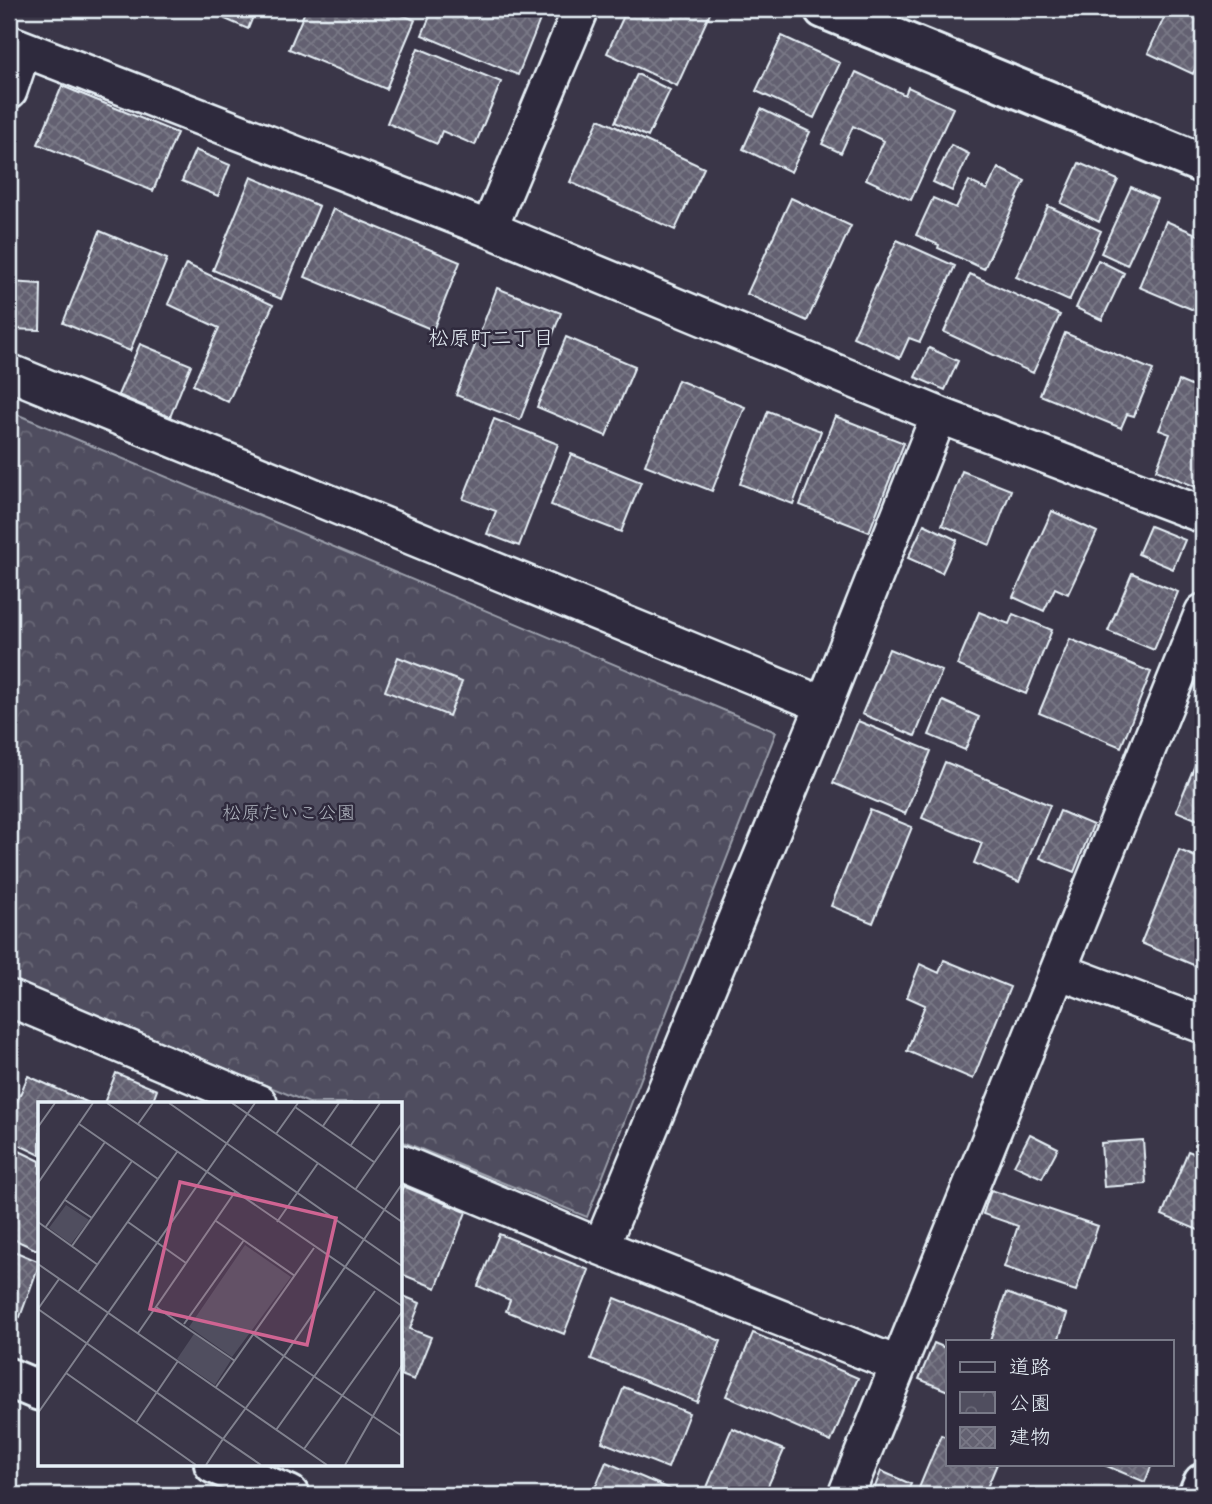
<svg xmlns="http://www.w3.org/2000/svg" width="1212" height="1504" font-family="'Comic Neue','Klee One',sans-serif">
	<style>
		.park { fill: url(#park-crowns); stroke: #9ca0ac; stroke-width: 2 }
		.building { fill: url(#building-cross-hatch); stroke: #e8f1f8; stroke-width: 2 }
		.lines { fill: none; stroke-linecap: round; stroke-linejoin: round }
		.street-casing { stroke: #e8f1f8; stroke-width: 40 }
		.secondary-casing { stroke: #e8f1f8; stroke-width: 44 }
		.street { stroke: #2f2a3d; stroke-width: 35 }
		.secondary { stroke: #2f2a3d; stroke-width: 38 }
		.labels { text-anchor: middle; stroke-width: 5; stroke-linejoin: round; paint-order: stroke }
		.park-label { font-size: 19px; fill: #b3b8c2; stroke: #2f2a3d }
		.neighbourhood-label { font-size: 21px; fill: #e8f1f8; stroke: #2f2a3d }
		.inset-road { fill: none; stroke: #80818e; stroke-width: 2 }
		.view { fill: #cf6492; fill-opacity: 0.15; stroke: #cf6492; stroke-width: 3.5 }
		.inset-edge { fill: none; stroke: #e8f1f8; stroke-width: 3.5 }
	</style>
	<defs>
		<pattern id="park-crowns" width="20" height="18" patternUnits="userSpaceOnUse" patternTransform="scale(1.75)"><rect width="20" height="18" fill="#504e5f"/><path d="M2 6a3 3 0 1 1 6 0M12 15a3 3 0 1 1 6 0" fill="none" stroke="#696877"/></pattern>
		<pattern id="building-cross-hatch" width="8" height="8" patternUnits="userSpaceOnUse" patternTransform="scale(1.75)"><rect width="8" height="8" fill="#636171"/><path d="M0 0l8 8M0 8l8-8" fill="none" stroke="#797886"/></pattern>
	</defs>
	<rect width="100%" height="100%" fill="#3a3648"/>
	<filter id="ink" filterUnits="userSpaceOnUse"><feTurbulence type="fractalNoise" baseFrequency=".0143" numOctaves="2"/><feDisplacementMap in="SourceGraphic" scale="14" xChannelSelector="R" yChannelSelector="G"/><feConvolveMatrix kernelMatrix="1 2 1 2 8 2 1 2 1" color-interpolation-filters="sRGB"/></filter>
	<g filter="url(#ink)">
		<path class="park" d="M9 411 776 732 587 1217 401 1141V1103H309L9 979Z"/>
		<path class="building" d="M224 9H256L248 29 225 19 228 10Z
			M306 9H388L415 20 386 89 289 49Z
			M433 9H535L543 12 518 75 422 35Z
			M627 9H707L711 11 677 86 607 53Z
			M1168 9H1203V51L1193 74 1148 53Z
			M782 36 840 63 814 118 756 91Z
			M418 48 501 82 475 145 442 131 437 144 387 123Z
			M856 72 905 95 908 87 953 108 911 200 866 179 884 141 853 126 841 153 822 144Z
			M637 74 670 90 648 137 615 122Z
			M62 86 177 133 153 191 38 144Z
			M761 109 810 132 791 172 743 149Z
			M599 119 704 168 675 230 570 182Z
			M951 145 969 154 952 191 933 182Z
			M195 150 230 165 218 196 182 181Z
			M1079 163 1118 180 1099 222 1061 203Z
			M998 168 1025 181 984 269 938 248 939 245 916 235 933 198 956 208 969 181 987 190Z
			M251 177 319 206 281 299 213 270Z
			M1131 187 1157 199 1127 265 1101 253Z
			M791 198 851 226 807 321 747 294Z
			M1048 206 1101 231 1069 301 1016 277Z
			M333 209 460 262 433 330 305 277Z
			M1166 221 1203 237V314L1139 287Z
			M100 231 167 259 130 351 63 323Z
			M897 240 955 266 920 342 909 338 900 358 853 337Z
			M1098 260 1124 273 1102 320 1076 308Z
			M186 264 273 305 228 402 193 385 219 328 168 304Z
			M970 274 1060 315 1033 373 944 332Z
			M9 282 41 284 40 330 9 329Z
			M497 288 561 313 520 420 456 395Z
			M1065 333 1153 370 1134 416 1127 414 1121 428 1040 395Z
			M566 337 635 366 606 436 537 407Z
			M140 344 191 365 170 417 118 395Z
			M929 348 958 361 945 390 915 377Z
			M678 380 745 407 712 491 645 465Z
			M1179 381 1203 391V490L1156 470 1170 434 1159 430Z
			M768 411 821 431 793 504 740 484Z
			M835 416 904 443 869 532 800 505Z
			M494 419 558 444 519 546 487 534 496 511 463 499Z
			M571 454 641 482 621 532 551 505Z
			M962 471 1011 490 990 545 942 525Z
			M1052 511 1097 532 1068 594 1055 588 1044 611 1013 597Z
			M924 524 957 540 942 573 908 558Z
			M1150 526 1185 540 1173 569 1138 554Z
			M1132 573 1178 592 1154 650 1108 631Z
			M979 612 1009 624 1013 614 1052 630 1026 694 957 665Z
			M1070 639 1151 672 1121 747 1039 713Z
			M889 649 942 671 915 736 862 714Z
			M398 657 462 682 449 716 385 691Z
			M943 701 979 717 965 750 929 735Z
			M858 721 931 751 905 814 833 783Z
			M1197 760 1203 763V822L1176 811Z
			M945 762 1050 805 1019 882 974 863 982 843 922 818Z
			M870 810 912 827 873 923 831 906Z
			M1060 811 1093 825 1074 872 1040 858Z
			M1179 850 1203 860V969L1141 943Z
			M944 960 1010 987 973 1079 907 1051 925 1005 907 997 920 964 939 973Z
			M116 1073 157 1090 152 1103H104Z
			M28 1076 89 1103H40V1155L9 1140V1120Z
			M1030 1134 1058 1148 1042 1178 1014 1165Z
			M1143 1140 1146 1184 1104 1187 1101 1143Z
			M9 1146 40 1161V1243L37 1250 9 1237Z
			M1188 1151 1203 1157V1232L1162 1215Z
			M403 1186 466 1212 436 1288 401 1274V1192Z
			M991 1190 1098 1226 1076 1291 1004 1267 1018 1226 983 1214Z
			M499 1234 589 1270 564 1334 506 1311 510 1300 478 1286Z
			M9 1249 40 1262 20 1317 9 1313Z
			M1006 1293 1067 1314 1058 1341H990Z
			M401 1295 420 1303 410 1329 431 1337 414 1380 401 1375Z
			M615 1298 721 1341 697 1402 591 1359Z
			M753 1333 858 1378 831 1442 726 1396Z
			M934 1343 948 1349V1391L919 1379Z
			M624 1387 689 1413 668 1468 602 1442Z
			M732 1428 784 1450 764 1495H713L705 1492Z
			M941 1435 948 1438V1464H997L984 1495H916Z
			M606 1462 684 1495H592Z
			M1102 1464H1152L1145 1482Z
			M881 1471 911 1484 906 1495H872Z"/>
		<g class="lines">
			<g class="street-casing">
				<path id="street" d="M9 43 489 229 939 415 1203 515
					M9 91 23 49
					M489 229 581 9
					M9 372 824 705
					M1059 971 1203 1025
					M9 998 259 1103
					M401 1163 601 1247 899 1365
					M601 1247 824 705 939 415
					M846 1495 1203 612"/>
			</g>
			<g class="secondary-casing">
				<path id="secondary" d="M824 9 1203 164
					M9 1378 40 1391
					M214 1464 289 1495
					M1198 1495 1203 1483"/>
			</g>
			<use href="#street" class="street"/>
			<use href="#secondary" class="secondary"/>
		</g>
	</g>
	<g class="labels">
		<g class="park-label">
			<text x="289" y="819">松原たいこ公園</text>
		</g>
		<g class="neighbourhood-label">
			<text x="491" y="345">松原町二丁目</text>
		</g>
	</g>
	<g transform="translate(38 1102)">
		<rect width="364" height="364" fill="#3a3648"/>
		<path d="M156 232 193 258 177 283 139 257Z" fill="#504e5f"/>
		<path d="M28 103 51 118 33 142 11 126ZM207 143 253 175 194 255 151 225Z" fill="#504e5f"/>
		<path class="inset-road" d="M69 1 364 204M131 1 364 164M194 1 364 120M257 5 336 60M41 22 120 77M100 22 115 1M285 24 301 1M0 25 17 1M238 32 260 1M313 43 342 1M0 81 55 1M317 88 364 21M27 98 54 116M178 119 257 174M0 120 60 163M90 120 148 161M239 120 280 61M7 126 67 40M34 144 94 59M0 162 289 363M40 190 139 50M118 205 197 259M0 207 21 177M0 207 185 337 246 254 364 334M146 222 206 138M100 231 197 90M215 232 246 254 364 82M28 271 158 363M178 285 276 146M0 311 217 1M98 321 140 259M238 328 337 189M266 347 364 210M168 363 185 337 223 363M307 363 364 263"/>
		<path class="view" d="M142 80 298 116 269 243 112 207Z"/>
		<rect width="364" height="364" class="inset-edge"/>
	</g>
	<rect width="1212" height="1504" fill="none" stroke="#2f2a3d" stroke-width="35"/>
	<rect x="18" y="18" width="1177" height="1469" fill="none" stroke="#e8f1f8" stroke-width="2.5" filter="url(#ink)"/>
	<rect x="946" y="1340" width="228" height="126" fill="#2f2a3d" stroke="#797a88" stroke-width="2"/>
	<rect x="960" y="1362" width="35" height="10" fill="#2f2a3d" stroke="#797a88" stroke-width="2"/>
	<text x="1009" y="1374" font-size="21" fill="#e8f1f8">道路</text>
	<rect x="960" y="1392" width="35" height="21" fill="url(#park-crowns)" stroke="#797a88" stroke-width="2"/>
	<text x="1009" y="1410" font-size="21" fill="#e8f1f8">公園</text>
	<rect x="960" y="1427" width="35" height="21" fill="url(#building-cross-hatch)" stroke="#797a88" stroke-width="2"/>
	<text x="1009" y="1444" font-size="21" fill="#e8f1f8">建物</text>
</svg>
